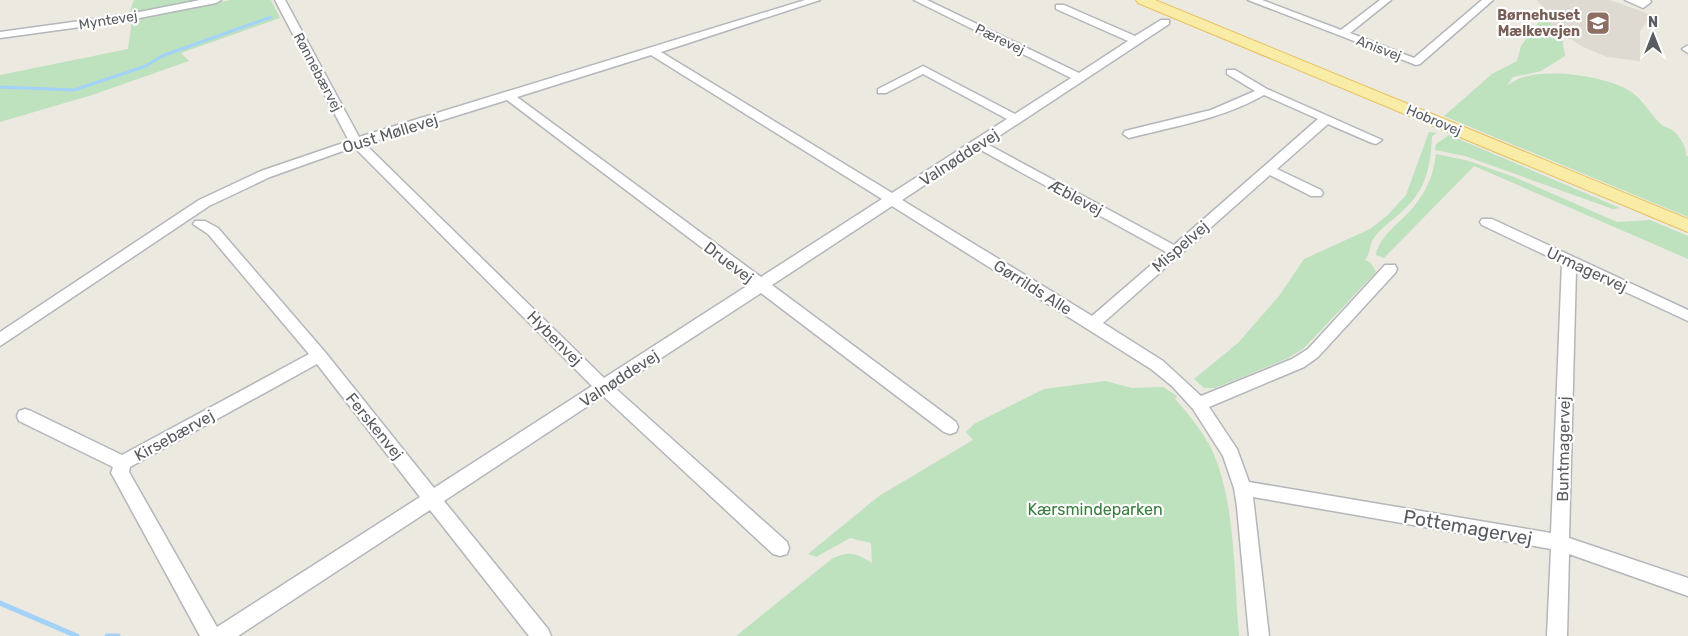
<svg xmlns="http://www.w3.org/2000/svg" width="1688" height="636" font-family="Rubik,sans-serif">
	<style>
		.education { fill: #dedad1 }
		.green { fill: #bee1be }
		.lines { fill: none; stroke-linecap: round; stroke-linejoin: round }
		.stream-far1 { stroke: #a3d2f8; stroke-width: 3 }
		.stream { stroke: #a3d2f8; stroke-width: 5 }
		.minor-casing { stroke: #b3b6ba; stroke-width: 3 }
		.major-casing { stroke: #e6c25e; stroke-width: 2 }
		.minor { fill: #fff; fill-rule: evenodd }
		.major { fill: #f9eca7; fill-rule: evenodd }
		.labels { text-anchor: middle; stroke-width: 4.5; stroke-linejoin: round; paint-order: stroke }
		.far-education-label { font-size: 14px; font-weight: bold; fill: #785e54; stroke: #fff; text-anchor: end }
		.far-street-label { font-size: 14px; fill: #595c60; stroke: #fff }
		.street-label { font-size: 16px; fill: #595c60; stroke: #fff }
		.park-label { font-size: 16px; fill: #397e3e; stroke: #fff }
		.near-street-label { font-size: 19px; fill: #595c60; stroke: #fff }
	</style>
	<rect width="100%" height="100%" fill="#ebe9e0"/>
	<path class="education" d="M1537 0H1610L1652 15 1640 31V61L1607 57 1583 47 1571 39 1562 38 1544 15V8Z"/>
	<path class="green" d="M134 0H200L129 14Z
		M230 0H271L280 18 181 53 189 61 92 95 0 122V75L128 49 132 20Z
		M1544 15 1562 38 1565 56 1541 71 1513 77 1506 87C1528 63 1605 75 1630 91 1643 99 1651 116 1662 125 1665 128 1669 127 1672 130 1679 135 1687 147 1686 156H1688V217L1444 116 1492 74 1517 61 1521 46Z
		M1429 132 1437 133 1432 136C1430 171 1426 191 1398 215 1390 222 1379 230 1373 239 1369 246 1371 253 1365 260L1371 263 1376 272 1303 349 1286 359 1215 388H1204L1194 379 1238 343 1279 296 1304 259 1370 229 1388 215 1406 195Z
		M1449 135 1620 208 1613 209 1465 156 1435 150 1436 144Z
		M1436 154 1469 161 1514 177 1617 222 1650 220 1688 236V259L1474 166 1384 258 1376 255C1379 235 1404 220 1416 204 1429 186 1433 175 1436 154Z
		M1105 381 1132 388 1163 387 1177 396 1175 399C1192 418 1210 440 1218 465 1236 519 1234 580 1239 636H736L833 558C853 551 854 553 872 563L871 543 850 538 816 557 808 554 879 496 973 440 966 432 974 424 1044 389Z"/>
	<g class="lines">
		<path class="stream-far1" d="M0 87 74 90 146 66 162 56 271 17"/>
		<path class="stream" d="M0 603 77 636
			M107 636H118"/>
		<g class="minor-casing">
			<path id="minor" d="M200 0H221L216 3 124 21 0 38V32L124 15Z
				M275 0H285L359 137 805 0H820L661 52 892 193 1007 119 923 74 886 93H878V89L923 66 1015 114 1071 78 914 0H927L1079 73 1128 41 1056 9V5H1064L1135 36 1161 20H1169V24L987 144 1174 245 1318 119 1264 95C1222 119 1175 126 1129 138L1123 134 1125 131 1211 110 1255 91 1227 74V70H1235L1267 89 1382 140 1376 144 1372 143 1328 124 1277 169 1321 190 1323 193 1321 196H1311L1270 175 1103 323 1163 361 1201 396 1292 359 1308 349 1385 265H1395L1397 269 1395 273 1318 357 1304 367 1209 407 1237 449 1249 482 1551 533 1562 263 1482 225 1480 222 1482 219H1492L1688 310V321L1576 269 1569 538 1688 578V596L1569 554 1567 636H1547L1551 549 1253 497 1269 636H1249L1237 507 1234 488 1223 456 1193 409 1172 386 1151 369 892 206 772 285 956 422 958 427 956 432 950 434 944 432 761 293 615 388 787 542 789 548 787 554 780 556 773 554 603 396 444 501 548 629 551 636H529L430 510 238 636H200L114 478 111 473 113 467 19 421 17 416 19 411 25 409 31 411 122 455 309 354 208 234 193 224 195 221H205L218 228 325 352 434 488 592 386 354 147 270 177 209 206 0 346V332L199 200 261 171 349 141ZM651 55 882 199 761 277 517 97ZM507 100 750 284 604 378 365 144ZM979 149 1166 252 1092 316 902 200ZM317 364 420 497 217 627 129 472 130 467Z
				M1248 0H1262L1341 30 1380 0H1391L1350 33 1414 58 1482 0H1493L1420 64 1416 65Z
				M1625 0H1650L1651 2 1643 8Z
				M1687 46H1688V53L1682 49Z"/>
		</g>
		<g class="major-casing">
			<path id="major" d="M1136 0H1155L1688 219V232L1138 3Z"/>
		</g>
		<use href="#minor" class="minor"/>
		<use href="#major" class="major"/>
	</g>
	<defs>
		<g id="school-square" transform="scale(1.25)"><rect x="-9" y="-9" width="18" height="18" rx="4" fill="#8d6e63" stroke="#fff"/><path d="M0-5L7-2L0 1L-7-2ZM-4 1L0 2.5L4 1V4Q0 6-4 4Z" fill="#fff"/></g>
	</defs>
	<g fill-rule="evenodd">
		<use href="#school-square" x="1598" y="23"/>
	</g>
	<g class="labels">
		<g class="far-education-label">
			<text x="1580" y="20">Børnehuset<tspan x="1580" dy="16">Mælkevejen</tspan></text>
		</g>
		<g class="far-street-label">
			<text transform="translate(108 20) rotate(-9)" y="5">Myntevej</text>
			<text transform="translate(1000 39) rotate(26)" y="5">Pærevej</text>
			<text transform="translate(1379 48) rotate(21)" y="5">Anisvej</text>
			<text transform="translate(318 72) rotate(62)" y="5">Rønnebærvej</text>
			<text transform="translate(1434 120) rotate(23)" y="5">Hobrovej</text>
		</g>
		<g class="street-label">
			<text transform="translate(390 133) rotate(-17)" y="6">Oust Møllevej</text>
			<text transform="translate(959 157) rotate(-33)" y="6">Valnøddevej</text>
			<text transform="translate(1076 197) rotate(28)" y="6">Æblevej</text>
			<text transform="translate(1180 246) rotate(-41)" y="6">Mispelvej</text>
			<text transform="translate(729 262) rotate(37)" y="6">Druevej</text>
			<text transform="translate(1587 269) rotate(25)" y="6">Urmagervej</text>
			<text transform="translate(1033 287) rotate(32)" y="6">Gørrilds Alle</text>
			<text transform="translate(555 338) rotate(45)" y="6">Hybenvej</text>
			<text transform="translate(619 378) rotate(-33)" y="6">Valnøddevej</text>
			<text transform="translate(375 426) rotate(51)" y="6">Ferskenvej</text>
			<text transform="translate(174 435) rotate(-29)" y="6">Kirsebærvej</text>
			<text transform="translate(1563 449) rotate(-89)" y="6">Buntmagervej</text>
		</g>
		<g class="park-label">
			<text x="1095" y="515">Kærsmindeparken</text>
		</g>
		<g class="near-street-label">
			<text transform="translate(1468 527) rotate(10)" y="7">Pottemagervej</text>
		</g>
	</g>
	<g transform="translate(1653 35)" stroke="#ffffff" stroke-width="4" paint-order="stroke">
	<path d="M0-4L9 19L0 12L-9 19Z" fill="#595c60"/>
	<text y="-8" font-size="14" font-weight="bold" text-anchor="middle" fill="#595c60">N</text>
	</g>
</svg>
